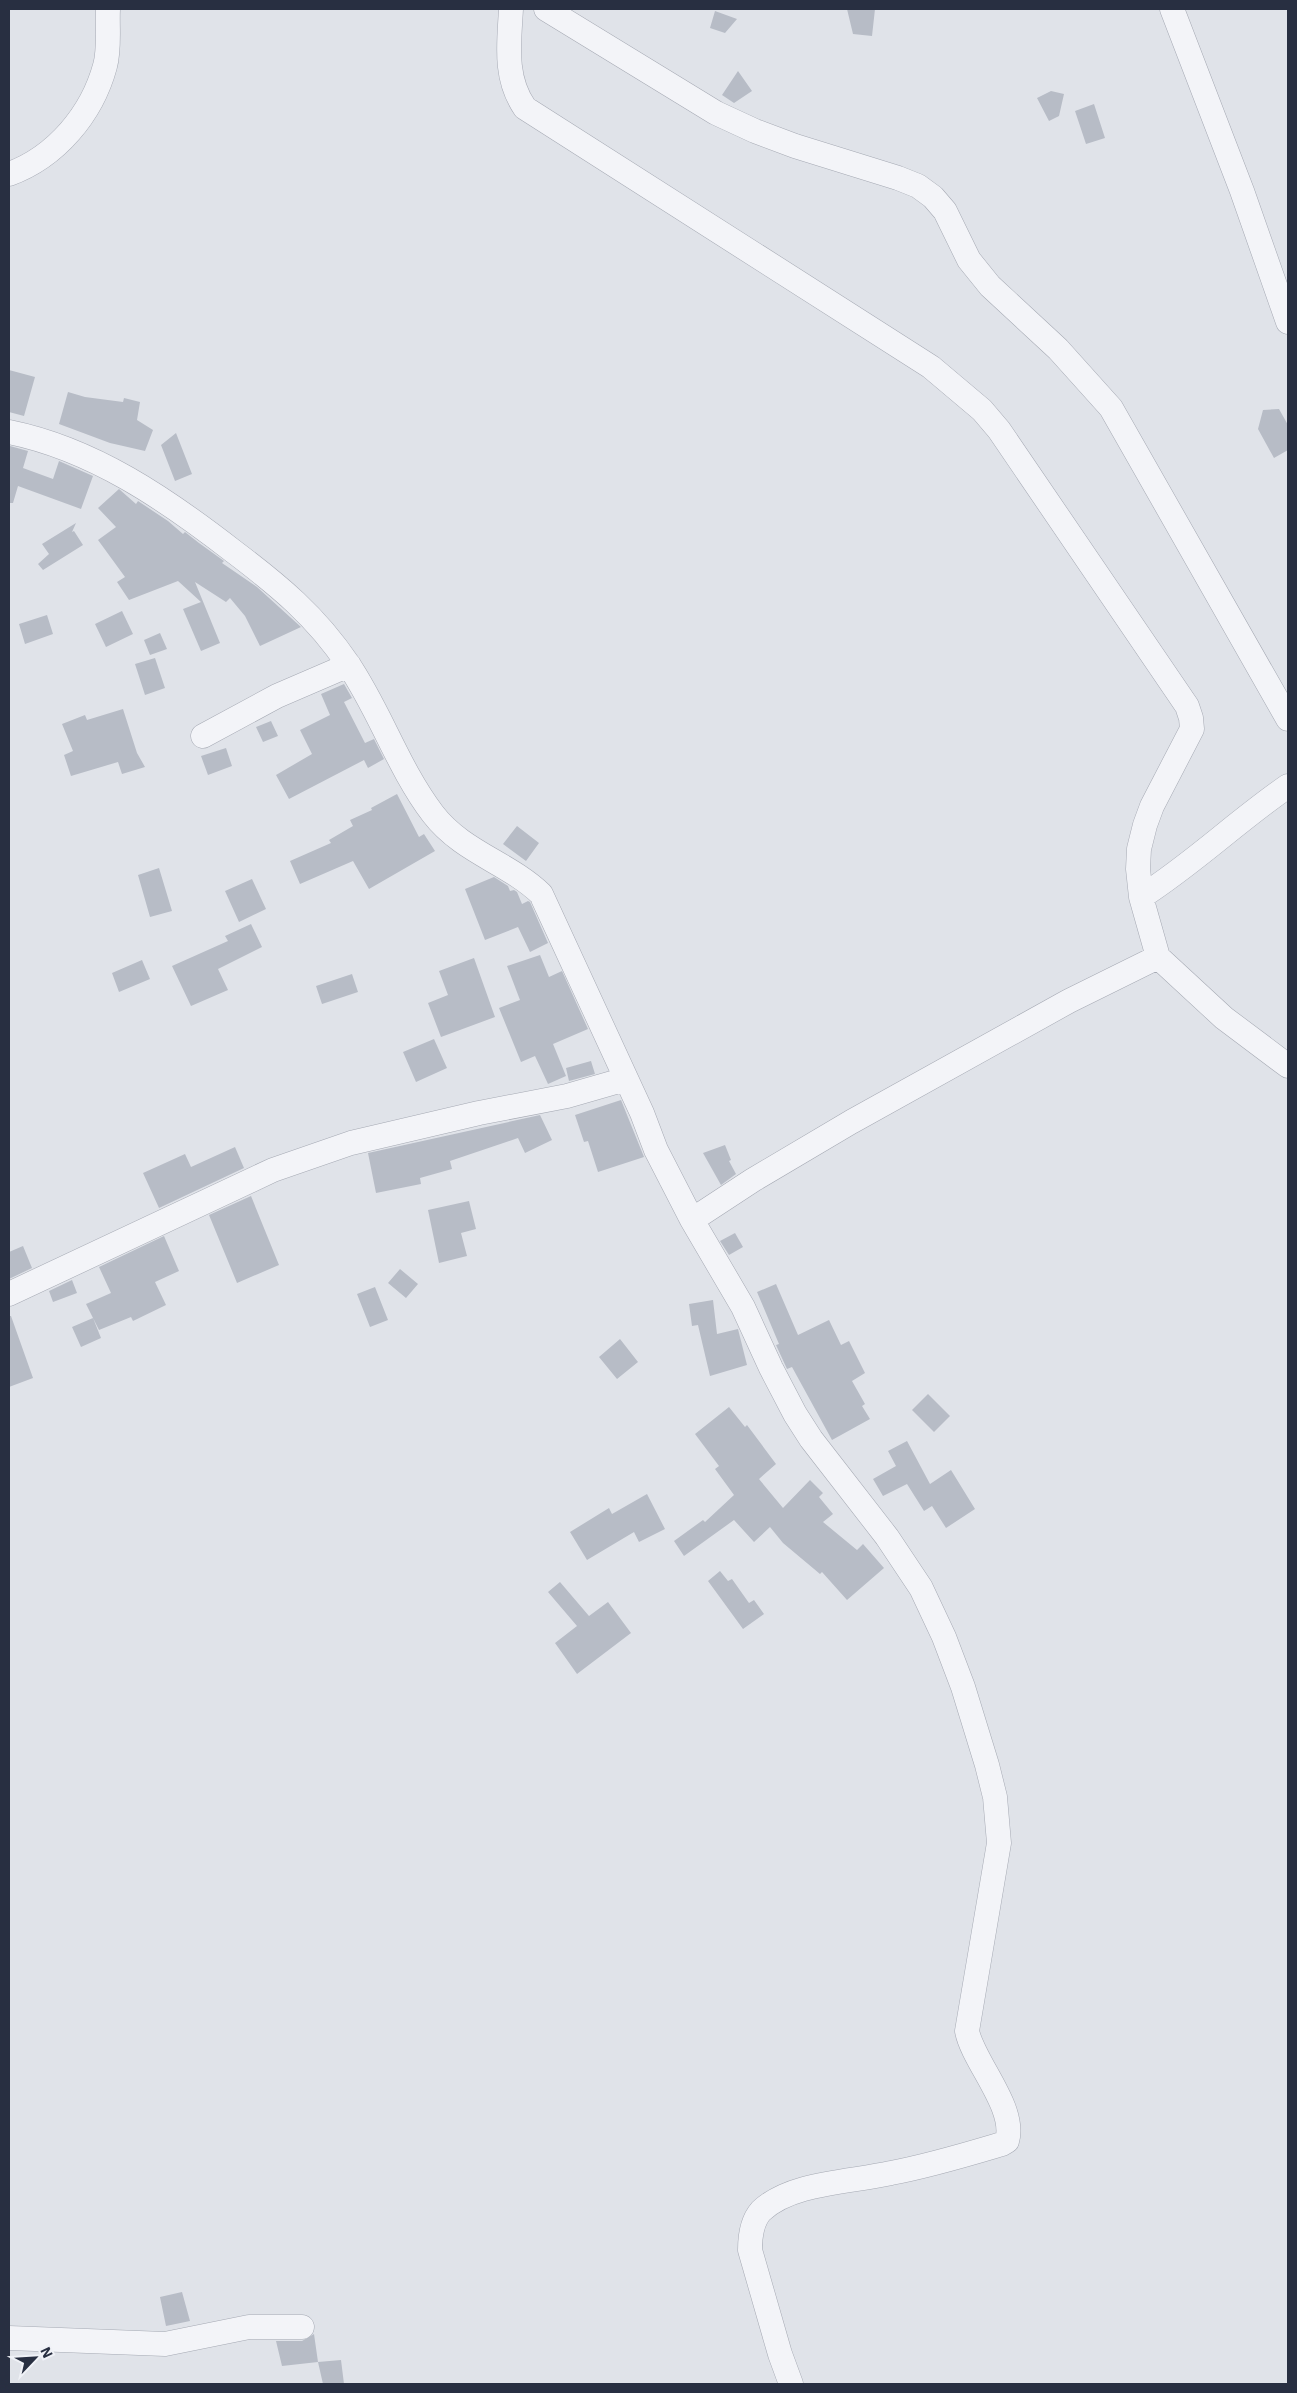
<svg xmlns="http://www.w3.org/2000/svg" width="1297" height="2393" font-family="'IBM Plex Sans',sans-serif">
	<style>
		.building { fill: #b7bcc6 }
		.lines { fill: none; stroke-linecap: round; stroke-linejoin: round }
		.minor-casing { stroke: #a5a9b3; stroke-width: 25 }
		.minor { stroke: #f3f4f8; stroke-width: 24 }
	</style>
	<rect width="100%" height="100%" fill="#e0e3e9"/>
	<path class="building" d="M847 9H875L872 36 853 34Z
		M715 11 737 19 725 33 710 28Z
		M738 71 752 91 734 103 722 95Z
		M1051 91 1064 94 1059 116 1049 121 1037 98Z
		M1094 104 1105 138 1086 144 1075 111Z
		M9 370 35 377 24 416 9 412Z
		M68 392 85 397 123 402 124 398 140 402 137 420 153 430 145 451 110 443 59 424Z
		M1279 409 1288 425V450L1274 458 1258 429 1263 410Z
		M176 433 192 474 175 481 161 445Z
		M10 446 28 451 23 468 53 479 59 461 93 476 81 509 18 486 13 503H9Z
		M119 489 136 504 138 501 168 521 183 534 185 532 199 543 224 561 222 563 257 587 301 627 260 646 245 616 230 598 226 602 195 582 220 643 201 651 183 609 201 602 178 581 129 600 117 582 125 577 98 540 116 527 98 508Z
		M76 523 72 532 74 531 83 545 43 570 38 564 49 554 42 544Z
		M122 611 133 634 106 647 95 624Z
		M47 615 53 634 25 644 19 624Z
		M160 633 167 649 150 655 144 640Z
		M155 658 165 688 145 695 135 664Z
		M344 684 352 698 344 702 365 743 374 739 384 759 368 768 364 760 289 799 276 775 312 754 300 730 330 715 321 694Z
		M123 709 137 753 145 767 122 774 118 762 71 776 64 755 73 751 62 724 85 715 87 720Z
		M271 721 278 736 263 742 256 727Z
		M226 748 232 766 208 775 201 756Z
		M397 794 419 837 424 834 435 851 369 889 353 861 300 884 290 861 331 843 329 840 353 826 350 820 372 810 371 808Z
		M517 826 539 843 526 861 503 844Z
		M159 868 172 911 150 917 138 875Z
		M494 877 508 886 510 891 514 890 517 892 522 904 528 901 530 902 548 943 530 952 518 927 485 940 465 889Z
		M252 879 266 909 239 922 225 891Z
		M251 924 262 947 218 969 228 990 191 1006 172 966 228 941 225 936Z
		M540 955 549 977 562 971 588 1029 553 1044 566 1076 548 1084 535 1056 521 1062 499 1008 520 1000 507 966Z
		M474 958 495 1017 441 1037 428 1003 448 995 439 971Z
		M142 960 150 979 119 992 112 973Z
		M352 974 358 992 322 1004 316 986Z
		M434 1039 447 1068 416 1082 403 1052Z
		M591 1061 595 1074 569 1081 566 1068Z
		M621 1100 644 1157 598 1172 588 1141 584 1142 575 1115Z
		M540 1115 552 1140 525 1153 518 1138 450 1161 452 1169 420 1178 421 1184 376 1193 368 1153Z
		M725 1145 731 1160 729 1161 736 1174 721 1185 703 1153Z
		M235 1147 244 1168 159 1208 143 1173 185 1154 191 1167Z
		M251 1196 279 1265 237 1283 209 1215Z
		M469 1201 476 1229 461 1233 467 1256 439 1263 428 1210Z
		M735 1233 743 1247 729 1255 720 1241Z
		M164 1236 179 1271 155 1282 166 1305 133 1321 131 1317 99 1330 86 1304 111 1293 99 1267Z
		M23 1246 32 1268 9 1279V1252Z
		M400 1269 418 1284 406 1298 388 1283Z
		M72 1280 77 1293 53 1302 49 1291Z
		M776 1284 798 1335 829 1320 841 1345 849 1341 865 1373 852 1381 865 1404 862 1406 870 1419 832 1440 792 1367 787 1369 776 1345 779 1344 757 1292Z
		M375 1287 388 1320 370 1327 357 1294Z
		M713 1300 717 1334 738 1329 747 1365 710 1376 698 1325 692 1326 689 1304Z
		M9 1316H11L33 1378 9 1387Z
		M93 1318 101 1338 81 1347 72 1327Z
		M620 1339 638 1362 617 1379 599 1357Z
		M928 1394 950 1416 934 1432 912 1410Z
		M729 1407 745 1427 747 1425 776 1464 759 1479 783 1508 810 1480 823 1493 819 1497 833 1514 823 1522 857 1550 863 1544 884 1568 847 1600 822 1572 820 1574 783 1543 770 1527 754 1542 734 1520 684 1556 674 1541 703 1520 705 1522 734 1495 715 1469 719 1466 695 1434Z
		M907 1441 930 1484 951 1470 975 1509 946 1528 932 1506 924 1511 907 1484 883 1496 873 1479 896 1466 888 1451Z
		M647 1494 665 1529 639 1542 634 1532 587 1560 570 1532 609 1508 612 1514Z
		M720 1571 728 1581 732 1579 749 1603 754 1600 764 1614 743 1629 708 1581Z
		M560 1582 589 1616 608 1602 631 1633 577 1674 555 1643 577 1626 548 1592Z
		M182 2292 190 2321 166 2326 160 2297Z
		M314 2334 318 2362 282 2366 276 2341H302Z
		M341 2360 344 2384H323L318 2362Z"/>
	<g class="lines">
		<g class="minor-casing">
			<path id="minor" d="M511 9C509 44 504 78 525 108L931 367 982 410 999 430 1187 706 1191 718 1192 729 1152 806 1145 825 1139 849 1138 869 1141 897 1158 957 1224 1018 1288 1066
				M546 9 716 113 755 131 795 146 898 178 918 186 933 197 945 211 969 260 990 286 1058 349 1111 408 1288 719
				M1172 9 1242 191 1288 322
				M9 174C56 157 92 114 105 66 110 48 107 27 108 9
				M9 432C93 449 166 499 233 551 278 585 316 616 348 664 380 711 398 768 433 814 462 852 509 863 541 894L642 1113 656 1150 692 1220 753 1180 851 1122 1069 1001 1158 957
				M203 736 277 696 349 665
				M1141 897C1193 864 1237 821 1288 786
				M692 1220 743 1307 771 1368 795 1414 811 1439 887 1537 921 1588 944 1637 963 1687 987 1765 995 1797 999 1843 967 2031C973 2062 1017 2108 1007 2141L1002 2144C965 2155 929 2166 891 2173 852 2182 791 2182 761 2211 752 2221 750 2237 750 2250L780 2354 791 2384
				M9 1294 273 1170 351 1143 479 1113 567 1096 626 1079
				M9 2338 165 2344 249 2327H302"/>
		</g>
		<use href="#minor" class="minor"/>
	</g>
	<rect width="1297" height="2393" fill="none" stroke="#282f41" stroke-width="20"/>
	<g transform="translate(35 2358) rotate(65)" stroke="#f0f2f7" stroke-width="4" paint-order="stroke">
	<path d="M0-4L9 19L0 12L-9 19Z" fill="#282f41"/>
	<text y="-8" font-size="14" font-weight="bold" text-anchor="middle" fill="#282f41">N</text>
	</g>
</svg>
